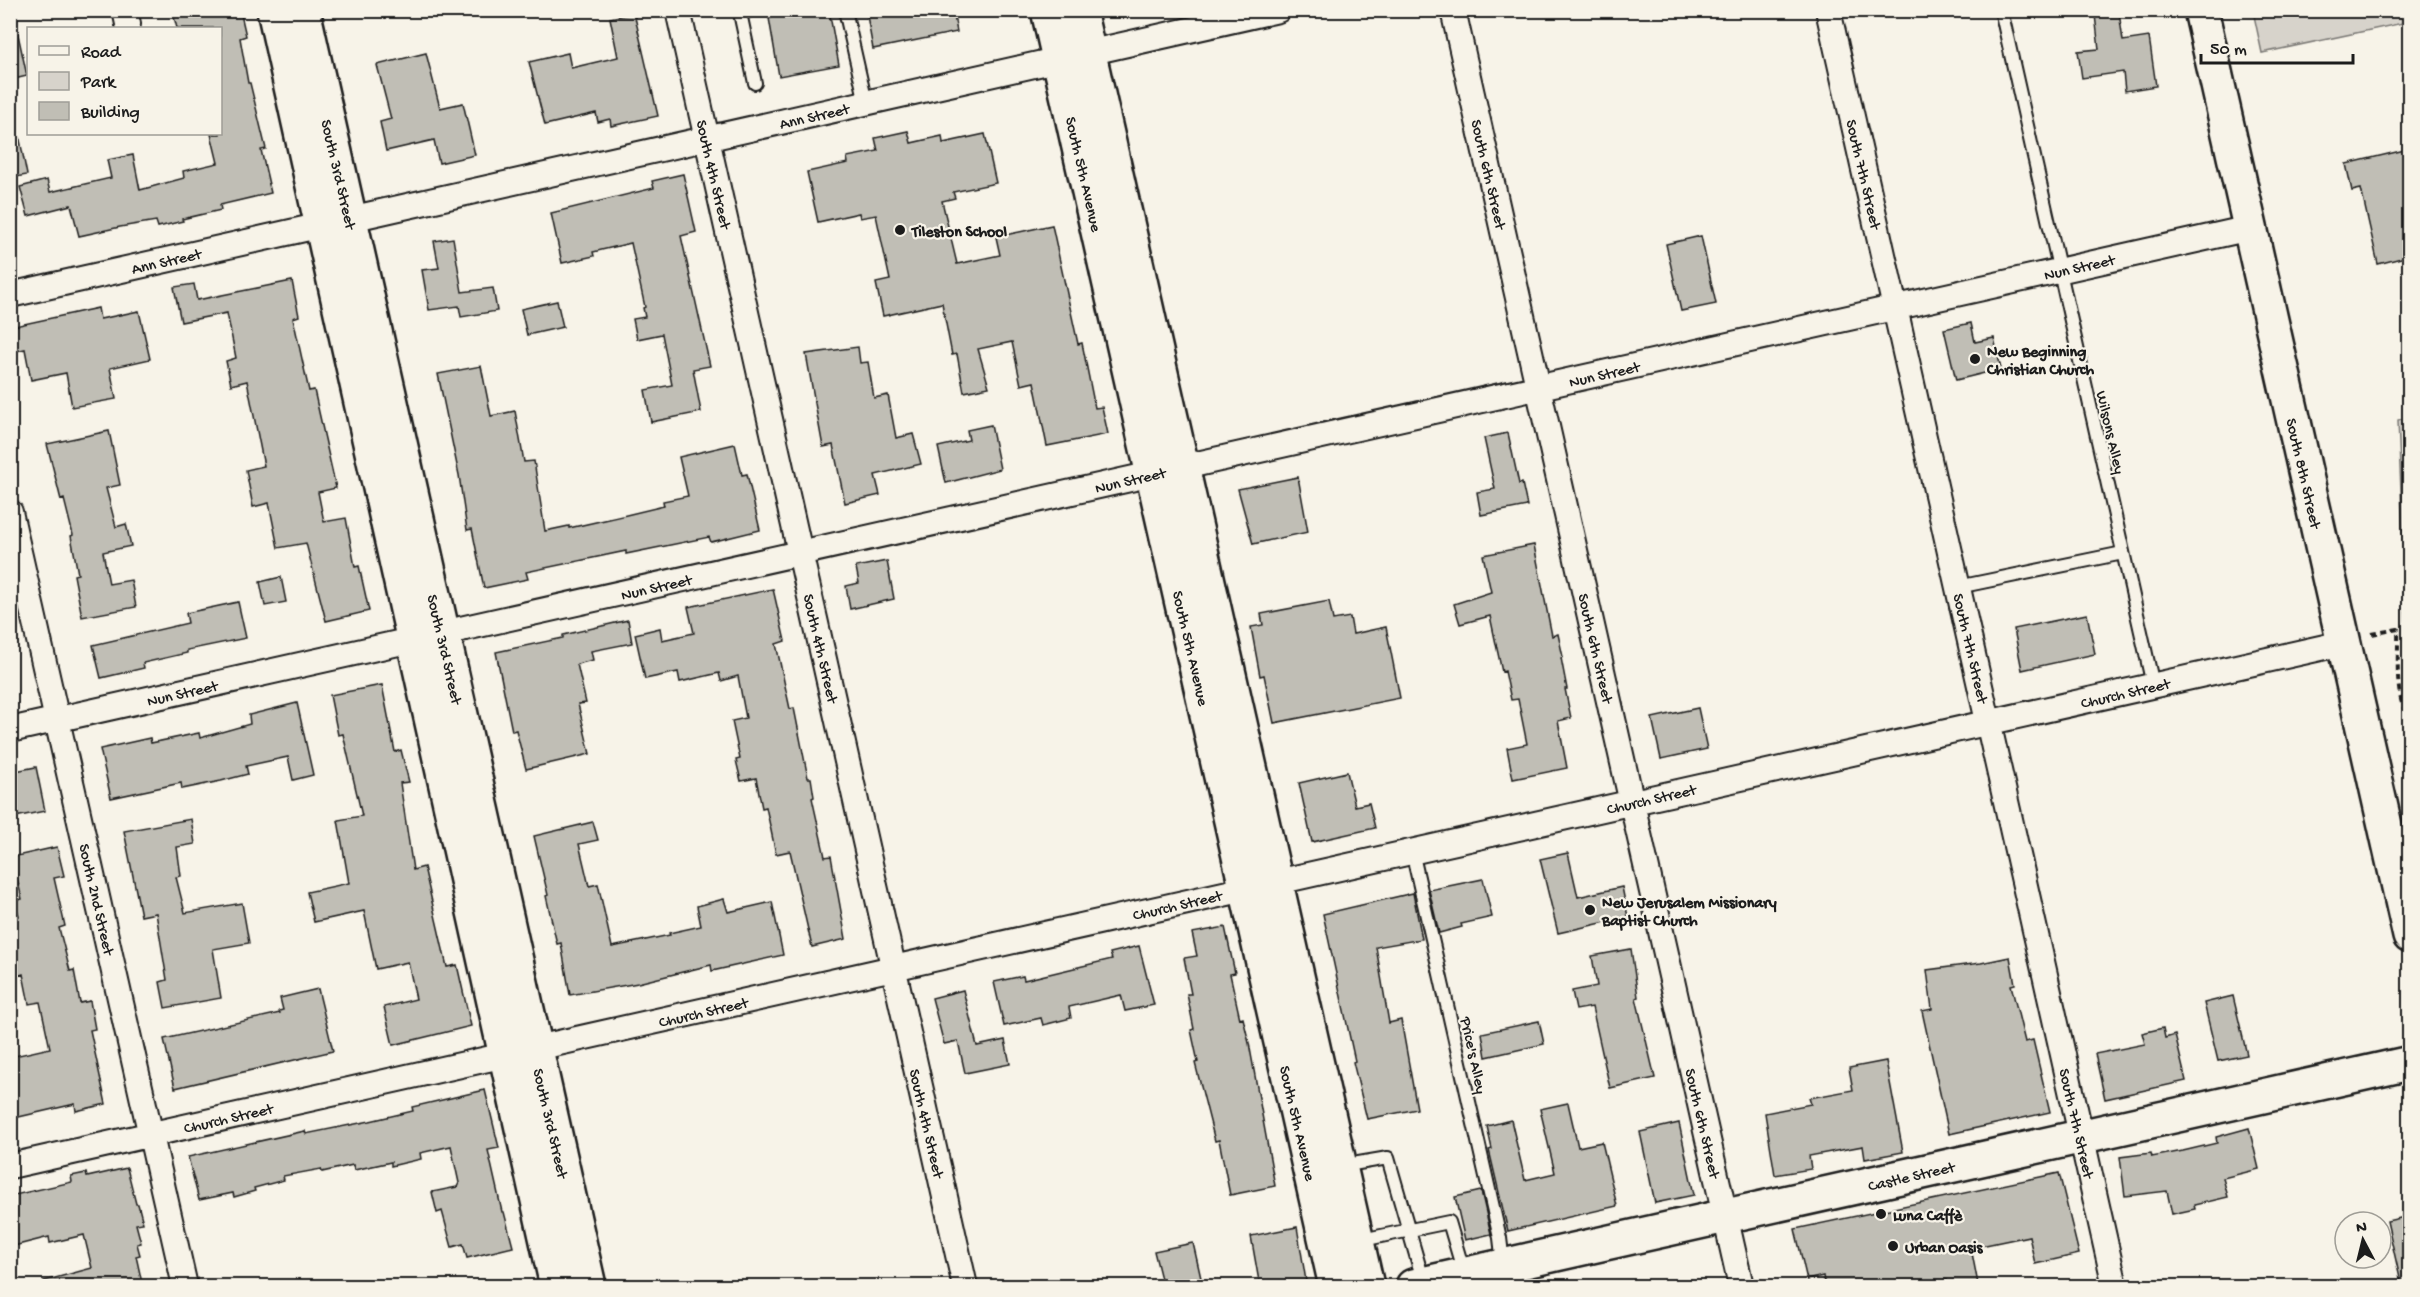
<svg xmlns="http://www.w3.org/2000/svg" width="2420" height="1297" font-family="'Gochi Hand',sans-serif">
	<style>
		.green { fill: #d7d3cb; stroke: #7a7874; stroke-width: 1.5 }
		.building { fill: #c0beb5; stroke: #1c1c1c; stroke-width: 1.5 }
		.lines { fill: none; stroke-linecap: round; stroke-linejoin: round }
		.lane-casing { stroke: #1c1c1c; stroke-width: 16 }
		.street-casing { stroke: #1c1c1c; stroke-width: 28 }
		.secondary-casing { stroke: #1c1c1c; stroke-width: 38 }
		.primary-casing { stroke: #1c1c1c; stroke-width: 38 }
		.path { stroke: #1c1c1c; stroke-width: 4; stroke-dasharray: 6 4.5; stroke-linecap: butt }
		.lane { stroke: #f7f3e8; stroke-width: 12 }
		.street { stroke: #f7f3e8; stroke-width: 24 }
		.secondary { stroke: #f7f3e8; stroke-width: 33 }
		.primary { stroke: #f7f3e8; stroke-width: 33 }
		.poi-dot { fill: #1c1c1c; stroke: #f7f3e8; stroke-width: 2 }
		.labels { text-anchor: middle; stroke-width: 4.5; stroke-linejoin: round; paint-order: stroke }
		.street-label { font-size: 16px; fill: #1c1c1c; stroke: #f7f3e8 }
		.poi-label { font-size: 16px; font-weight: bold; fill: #1c1c1c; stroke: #f7f3e8; text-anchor: start }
	</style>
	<rect width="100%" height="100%" fill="#f7f3e8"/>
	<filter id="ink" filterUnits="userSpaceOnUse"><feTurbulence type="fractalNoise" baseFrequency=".0167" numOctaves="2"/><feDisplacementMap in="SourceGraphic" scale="12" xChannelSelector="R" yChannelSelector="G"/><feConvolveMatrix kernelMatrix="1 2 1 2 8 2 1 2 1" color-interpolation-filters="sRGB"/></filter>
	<g filter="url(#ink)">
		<path class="green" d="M2253 11H2400L2403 23 2262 53Z
			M2409 417H2410L2409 684 2398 420Z"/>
		<path class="building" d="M172 10H240L246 36 240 38 248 83H250L266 149 261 150 271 193 220 205 221 210 182 219 183 221 158 227 156 221 120 227 79 236 71 205 28 216 20 187 47 180 50 192 111 178 107 160 133 155 140 190 184 178 183 171 218 163 211 134H220V28H177Z
			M812 10H829L839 65 779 76 769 18Z
			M866 10H953L957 32 873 49Z
			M2119 12 2123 41 2149 37 2156 86 2125 91 2123 72 2082 78 2078 51 2099 49 2095 15Z
			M634 13 658 116 611 126 610 119 598 122 596 113 545 125 529 62 568 53 571 68 618 57 610 18Z
			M17 30 27 76 10 80V31Z
			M426 53 440 108 463 103 475 155 439 163 434 140 386 151 380 122 391 119 377 65Z
			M18 130 27 175 10 178V131Z
			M908 131 911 143 942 136 943 143 985 134 996 183 953 192 955 198 942 201 957 264 1000 255 996 237 1052 225 1078 344 1082 343 1095 408 1102 407 1108 434 1047 446 1034 382 1021 385 1012 342 978 349 989 387 964 392 957 354 952 355 942 303 883 316 876 283 890 280 876 215 860 218 859 213 818 222 807 172 848 163 847 157 878 151 875 138Z
			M2409 149V256L2378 264 2361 189 2352 191 2346 164Z
			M683 174 696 232 681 236 710 366 693 369 701 412 651 422 645 390 672 385 662 334 637 339 633 319 645 317 643 308 645 307 631 243 593 252 594 256 562 263 551 213 654 188 652 181Z
			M1701 236 1716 304 1681 311 1666 244Z
			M453 238 462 292 493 288 497 311 461 317 459 306 429 310 422 270 439 268 434 241Z
			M292 281 299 316 293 318 309 391 314 390 336 488 318 492 324 522 346 518 355 567 359 566 369 611 326 621 306 543 278 548 269 503 253 507 246 470 264 466 247 381 231 385 226 361 236 358 227 313 181 322 174 287 194 284 197 300Z
			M557 301 563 327 527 335 521 309Z
			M98 308 100 319 139 311 150 359 110 368 116 399 72 407 66 373 31 380 25 349 16 351 10 327Z
			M1971 323 1975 342 1994 338 2001 369 1956 380 1944 329Z
			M858 347 860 363 868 362 874 398 888 395 896 438 913 434 921 464 875 475 880 495 845 503 833 445 823 447 806 354Z
			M481 366 491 416 515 411 524 462 534 461 545 531 569 526V528L618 517 664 506 663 501 688 496 679 457 735 444 742 475 747 474 760 530 711 542 709 537 626 554V551L526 572 528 579 484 588 472 529 467 530 459 475 438 374Z
			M991 425 1000 469 946 483 938 447 969 440 967 430Z
			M109 431 120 485 106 488 116 527 126 524 131 546 103 552 109 584 131 580 136 607 82 617 74 575 78 574 71 536 73 535 64 499 61 500 47 444Z
			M1508 433 1519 484 1522 483 1527 506 1481 515 1477 492 1495 489 1484 438Z
			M1298 477 1308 532 1253 544 1238 489Z
			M1534 545 1552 636 1558 634 1563 657 1561 658 1567 689H1565L1571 718 1558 721 1567 768 1513 779 1507 748 1527 744 1518 699 1511 700 1505 671 1502 672 1490 616 1460 624 1454 604 1491 592 1483 555Z
			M887 561 894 599 850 609 846 586 859 583 856 567Z
			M281 577 286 602 265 606 260 582Z
			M773 589 785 641 776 644 790 709 794 708 808 778H811L814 797 812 798 825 857 831 856 846 939 812 947 790 851 776 854 766 807 762 808 756 778 741 781 736 760 740 759 732 721 746 718 738 676 721 681 719 673 680 682 678 672 645 679 635 634 660 628 662 640 694 633 688 607Z
			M1329 601 1333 620 1350 617 1353 634 1386 627 1400 698 1274 723 1264 675 1260 676 1251 627 1263 625 1261 614Z
			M238 602 246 638 187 650V653L143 663 144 668 101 678 93 645 188 623 186 613Z
			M2087 614 2095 654 2022 670 2014 629Z
			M628 620 632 643 591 651 593 660 577 664 586 703 578 704 590 754 526 769 516 730 512 731 496 652 563 638V635Z
			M382 685 395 752 401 750 409 782 400 783 413 870 424 867 447 967 457 965 471 1026 393 1045 384 1007 416 999 408 962 376 969 364 911 314 922 307 892 349 883 338 820 362 816 343 734 338 735 330 695Z
			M297 703 313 775 293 780 288 757 246 766 248 774 221 781 182 789 181 783 111 798 100 749 150 738 151 743 199 733 200 738 250 724 249 715Z
			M1698 708 1707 749 1661 759 1652 718Z
			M36 767 45 811 10 818V772Z
			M1347 772 1355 806 1369 803 1375 828 1312 842 1299 783Z
			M191 819 195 844 177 847 181 876 176 877 185 913 242 903 249 943 213 949 221 998 165 1008 160 982 167 980 156 913 141 916 124 831Z
			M593 822 598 840 579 844 589 886 598 884 612 947 670 935 669 933 701 926 697 906 724 899 728 912 772 902 783 955 712 971 711 965 638 983 570 995 561 943 557 944 546 896 548 895 534 836Z
			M57 847 64 876 54 878 65 926 59 928 70 971 74 970 80 1003 90 1001 95 1029 90 1030 106 1104 76 1111 75 1104 10 1119V1057L50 1048 40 1002 29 1004 23 974 14 977 10 963V918L19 916 15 901 22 899 12 857Z
			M1568 853 1578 897 1622 887 1628 917 1558 933 1540 859Z
			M1483 879 1492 917 1461 924 1462 927 1439 933 1429 890Z
			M1413 893 1422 939 1376 947 1389 1023 1401 1020 1417 1109 1367 1119 1353 1062 1355 1061 1323 914Z
			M1225 927 1235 973 1230 974 1240 1019 1243 1018 1249 1043 1275 1186 1230 1195 1219 1140 1215 1141 1195 1063 1198 1062 1191 1030 1194 1029 1187 994H1191L1184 958 1197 956 1192 933Z
			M1139 946 1154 1005 1125 1011 1121 995 1069 1007 1071 1018 1043 1025 1041 1018 1004 1026 994 982 1023 976 1024 980 1112 959 1110 953Z
			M1631 949 1638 997 1636 998 1655 1078 1610 1088 1592 1007 1576 1010 1572 991 1597 986 1592 956Z
			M2010 957 2015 984 2011 985 2025 1042 2033 1040 2050 1112 1949 1134 1922 1011 1932 1009 1927 970 1981 963Z
			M318 989 333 1051 175 1088 164 1039 280 1013 279 1011 283 1010 280 998Z
			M963 990 977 1046 1005 1040 1010 1064 965 1073 958 1041 944 1044 932 998Z
			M2233 996 2247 1055 2218 1061 2204 1003Z
			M1539 1021 1544 1044 1486 1057 1482 1033Z
			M2163 1028 2165 1038 2175 1035 2186 1081 2105 1099 2095 1054 2145 1044 2142 1033Z
			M1886 1061 1903 1152 1865 1159 1863 1146 1809 1156 1811 1169 1775 1175 1765 1113 1811 1104 1809 1098 1853 1090 1849 1068Z
			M485 1090 499 1148 488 1150 502 1212H504L513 1247 467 1258 463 1244 452 1247 442 1211 437 1213 432 1192 457 1187 459 1183 451 1146 420 1153 421 1159 391 1166V1162L354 1170 353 1165 322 1172 321 1169 283 1176 284 1180 254 1188 255 1191 234 1197 233 1193 199 1200 188 1157 305 1131 306 1134 370 1121 413 1111 412 1107Z
			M1568 1103 1578 1147 1602 1142 1617 1206 1508 1231 1489 1150 1492 1149 1487 1126 1511 1120 1525 1180 1555 1173 1540 1109Z
			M1679 1123 1694 1195 1655 1203 1640 1132Z
			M2249 1128 2259 1169 2223 1178 2228 1197 2194 1205 2195 1209 2172 1214 2167 1191 2125 1196 2120 1157 2151 1153 2152 1157 2183 1151 2217 1143 2216 1137Z
			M127 1168 136 1204H138L143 1223 136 1224 141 1243 137 1244 140 1255 136 1256 142 1283 130 1287H45L44 1281 92 1268 84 1235 50 1243 49 1237 10 1247V1196L72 1182 71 1176 86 1173 87 1177Z
			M2059 1173 2079 1254 2035 1264 2029 1236 1971 1248 1978 1284 1968 1287H1949L1947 1280 1916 1287H1825L1823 1276 1807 1280 1795 1229Z
			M1481 1191 1491 1234 1465 1240 1455 1197Z
			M2409 1216V1287H2402L2387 1221Z
			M1297 1227 1306 1281 1276 1287H1260L1251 1236Z
			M1193 1243 1203 1287H1163L1154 1251Z"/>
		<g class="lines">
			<g class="lane-casing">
				<path id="lane" d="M751 10 740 13 755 83
					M845 10 866 103
					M2001 10 2153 685
					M1958 587 2123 553
					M1412 851 1500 1238 1503 1263
					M1341 1166 1388 1158 1424 1283
					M1357 1241 1449 1222 1464 1273"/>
			</g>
			<g class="street-casing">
				<path id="street" d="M125 10 128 24
					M678 10 965 1286
					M1453 10 1741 1286
					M1828 10 2115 1286
					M350 219 1278 10
					M10 295 322 225
					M10 512 185 1286
					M10 730 2250 228
					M10 1166 2343 643"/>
			</g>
			<g class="secondary-casing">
				<path id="secondary" d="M1048 10 1336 1286
					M1079 10 1367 1286
					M2201 10 2410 936
					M1413 1286 2410 1063"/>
			</g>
			<g class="primary-casing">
				<path id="primary" d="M274 10 557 1286
					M303 10 589 1286"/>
			</g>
			<path class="path" d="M2372 634 2398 629C2399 653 2393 700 2410 718"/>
			<use href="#lane" class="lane"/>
			<use href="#street" class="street"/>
			<use href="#secondary" class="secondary"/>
			<use href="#primary" class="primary"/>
		</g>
	</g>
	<g class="poi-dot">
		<circle cx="900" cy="230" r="6"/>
		<circle cx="1975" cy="359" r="6"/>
		<circle cx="1590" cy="910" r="6"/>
		<circle cx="1881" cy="1214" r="6"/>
		<circle cx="1893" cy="1246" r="6"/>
	</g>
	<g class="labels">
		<g class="street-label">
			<text transform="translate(814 115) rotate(-13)" y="6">Ann Street</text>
			<text transform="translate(340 174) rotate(77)" y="6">South 3rd Street</text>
			<text transform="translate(715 174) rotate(77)" y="6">South 4th Street</text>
			<text transform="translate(1085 174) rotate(77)" y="6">South 5th Avenue</text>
			<text transform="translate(1490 174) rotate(77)" y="6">South 6th Street</text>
			<text transform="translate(1865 174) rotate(77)" y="6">South 7th Street</text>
			<text transform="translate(166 260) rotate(-13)" y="6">Ann Street</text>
			<text transform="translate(2079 266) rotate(-13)" y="6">Nun Street</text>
			<text transform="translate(1604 373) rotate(-13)" y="6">Nun Street</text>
			<text transform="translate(2112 432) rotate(77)" y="6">Wilsons Alley</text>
			<text transform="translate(2305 473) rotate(77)" y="6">South 8th Street</text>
			<text transform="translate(1130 479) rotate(-13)" y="6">Nun Street</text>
			<text transform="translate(656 586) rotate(-13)" y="6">Nun Street</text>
			<text transform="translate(822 648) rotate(77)" y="6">South 4th Street</text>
			<text transform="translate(1192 648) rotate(77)" y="6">South 5th Avenue</text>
			<text transform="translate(1597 648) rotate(77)" y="6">South 6th Street</text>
			<text transform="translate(1972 648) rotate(77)" y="6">South 7th Street</text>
			<text transform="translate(446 649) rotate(77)" y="6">South 3rd Street</text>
			<text transform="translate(182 692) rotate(-13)" y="6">Nun Street</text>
			<text transform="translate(2125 692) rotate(-13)" y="6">Church Street</text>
			<text transform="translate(1651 798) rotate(-13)" y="6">Church Street</text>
			<text transform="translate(98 899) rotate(77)" y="6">South 2nd Street</text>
			<text transform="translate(1177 904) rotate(-13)" y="6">Church Street</text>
			<text transform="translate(703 1011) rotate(-13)" y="6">Church Street</text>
			<text transform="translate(1475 1055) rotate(78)" y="6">Price's Alley</text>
			<text transform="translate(228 1117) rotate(-13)" y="6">Church Street</text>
			<text transform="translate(552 1123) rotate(77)" y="6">South 3rd Street</text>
			<text transform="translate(928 1123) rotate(77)" y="6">South 4th Street</text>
			<text transform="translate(1299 1123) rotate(77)" y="6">South 5th Avenue</text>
			<text transform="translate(1704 1123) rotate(77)" y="6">South 6th Street</text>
			<text transform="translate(2078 1123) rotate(77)" y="6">South 7th Street</text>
			<text transform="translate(1911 1175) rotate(-13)" y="6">Castle Street</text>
		</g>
		<g class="poi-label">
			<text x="912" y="236">Tileston School</text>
			<text x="1987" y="356">New Beginning<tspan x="1987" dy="18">Christian Church</tspan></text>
			<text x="1602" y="907">New Jerusalem Missionary<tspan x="1602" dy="18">Baptist Church</tspan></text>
			<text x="1893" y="1220">Luna Caffè</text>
			<text x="1905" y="1252">Urban Oasis</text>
		</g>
	</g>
	<rect width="2420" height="1297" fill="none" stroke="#f7f3e8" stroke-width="36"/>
	<rect x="18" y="18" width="2384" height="1261" fill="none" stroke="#1c1c1c" stroke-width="2" filter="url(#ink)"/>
	<rect x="27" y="27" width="195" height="108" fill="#f7f3e8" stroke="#9f9d96" stroke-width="1.5"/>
	<rect x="39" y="46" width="30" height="9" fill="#f7f3e8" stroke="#9f9d96" stroke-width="1.5"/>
	<text x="81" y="57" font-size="18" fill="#1c1c1c">Road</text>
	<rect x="39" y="72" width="30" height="18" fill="#d7d3cb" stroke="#9f9d96" stroke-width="1.5"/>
	<text x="81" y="87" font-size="18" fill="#1c1c1c">Park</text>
	<rect x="39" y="102" width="30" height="18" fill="#c0beb5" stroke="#9f9d96" stroke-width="1.5"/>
	<text x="81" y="117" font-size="18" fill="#1c1c1c">Building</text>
	<g transform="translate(2363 1240) rotate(353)"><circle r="28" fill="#f7f3e8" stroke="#9f9d96" stroke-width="1.5"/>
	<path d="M0-4.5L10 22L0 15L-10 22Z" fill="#1c1c1c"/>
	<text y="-9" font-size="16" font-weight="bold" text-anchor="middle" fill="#1c1c1c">N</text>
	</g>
	<path d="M2201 54v9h152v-9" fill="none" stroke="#1c1c1c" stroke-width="3"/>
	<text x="2210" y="54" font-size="18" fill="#1c1c1c" stroke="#f7f3e8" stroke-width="4.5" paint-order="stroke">50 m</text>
</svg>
